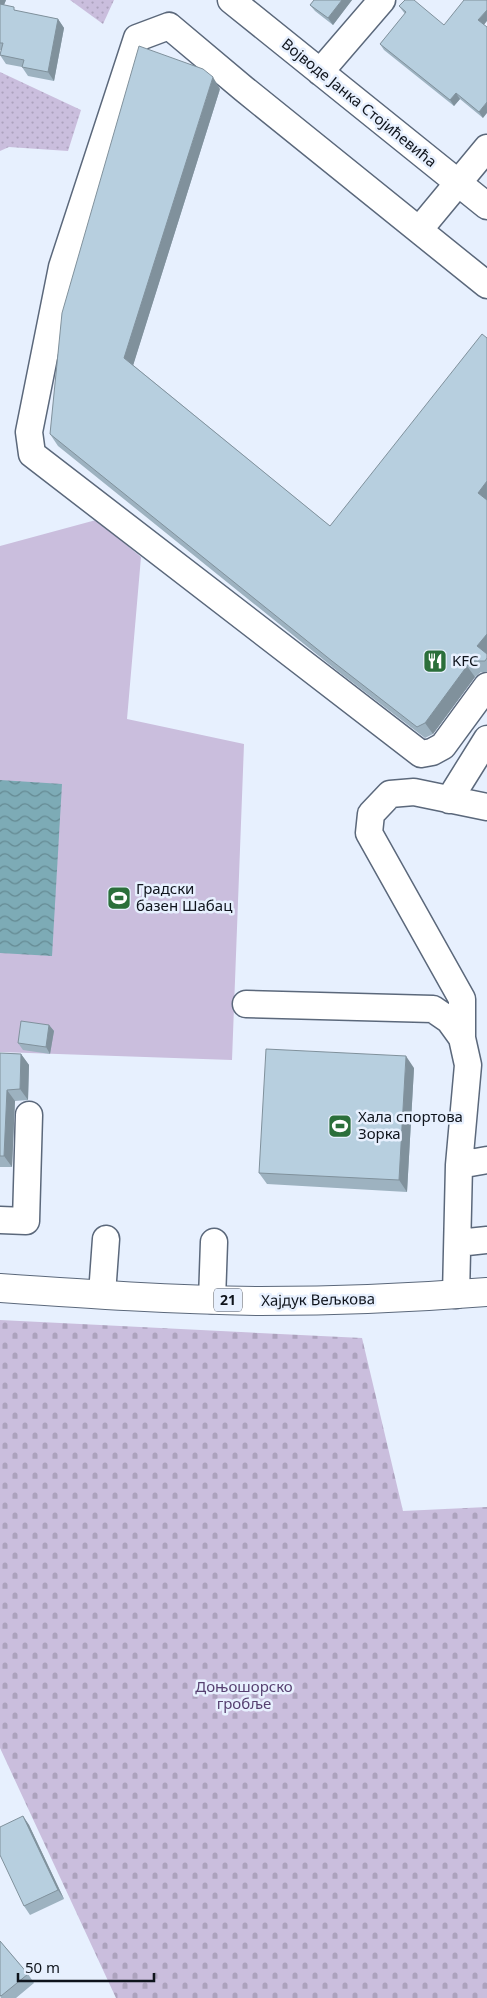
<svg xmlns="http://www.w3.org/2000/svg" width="487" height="1998" font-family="'Noto Sans',sans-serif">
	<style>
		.grass { fill: url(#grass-dots) }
		.cemetery { fill: url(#cemetery-stones) }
		.pitch { fill: #cabedd }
		.water { fill: url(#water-waves) }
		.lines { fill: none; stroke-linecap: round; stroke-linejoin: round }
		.minor-casing { stroke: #5b687b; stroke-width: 29 }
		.major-casing { stroke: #5b687b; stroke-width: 30 }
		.minor { stroke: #fff; stroke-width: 26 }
		.major { stroke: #fff; stroke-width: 28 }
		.wall { fill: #9db2c0 }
		.shaded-wall { fill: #80919c }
		.building { fill: #b7cfdf; stroke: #80919c }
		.labels { text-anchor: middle; stroke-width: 5; stroke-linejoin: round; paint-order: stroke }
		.shield { fill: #e7f0fe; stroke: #505660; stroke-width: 1 }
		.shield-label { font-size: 14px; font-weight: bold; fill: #0f141c }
		.street-label { font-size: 15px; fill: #0f141c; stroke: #e7f0fe }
		.poi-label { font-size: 15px; fill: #0f141c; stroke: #e7f0fe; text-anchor: start }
		.park-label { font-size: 15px; fill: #574171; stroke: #e7f0fe }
	</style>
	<defs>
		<pattern id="grass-dots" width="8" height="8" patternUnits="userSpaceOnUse" patternTransform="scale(1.25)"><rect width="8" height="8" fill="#cabedd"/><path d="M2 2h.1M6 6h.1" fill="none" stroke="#aca2bd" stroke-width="1.8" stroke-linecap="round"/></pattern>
		<pattern id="cemetery-stones" width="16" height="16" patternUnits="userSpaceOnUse" patternTransform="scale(1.25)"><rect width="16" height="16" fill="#cabedd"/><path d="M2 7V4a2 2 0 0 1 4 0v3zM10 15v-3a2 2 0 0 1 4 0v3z" fill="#aca2bd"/></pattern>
		<pattern id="water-waves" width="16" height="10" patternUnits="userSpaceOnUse" patternTransform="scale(1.25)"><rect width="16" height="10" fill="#7dabb6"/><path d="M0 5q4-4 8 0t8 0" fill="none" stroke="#658a93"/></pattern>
	</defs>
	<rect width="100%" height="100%" fill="#e7f0fe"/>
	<path class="grass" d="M70 0H114L103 24Z
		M0 72 81 110 68 151 9 147 0 151Z"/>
	<path class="cemetery" d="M0 1320 362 1338 403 1511 487 1507V1998H116L0 1748Z"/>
	<path class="pitch" d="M96 520 141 557 127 719 244 744 232 1060 0 1052V546Z"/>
	<path class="water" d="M0 780 62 784 52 956 0 953Z"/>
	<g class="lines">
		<g class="minor-casing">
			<path id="minor" d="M231 0 487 206
				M320 72 382 0
				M419 230 487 148
				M487 285 244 89 169 26 137 38 62 267 29 432 32 454 421 754 432 752 443 746 487 686
				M449 800 487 739
				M246 1004 433 1009 449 1020 462 1038 468 1065 459 1165 456 1295
				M462 1038V999L369 833 371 814 390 794 414 792 487 807
				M459 1165 487 1160
				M0 1220 26 1221 29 1115
				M458 1243 487 1240
				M102 1294 106 1239
				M212 1300 214 1242"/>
		</g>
		<g class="major-casing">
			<path id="major" d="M0 1288C87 1294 174 1300 260 1301 336 1301 412 1298 487 1292"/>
		</g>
		<use href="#minor" class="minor"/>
		<use href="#major" class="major"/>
	</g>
	<path class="wall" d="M0 0H6L4 5 17 11 58 19 64 28 54 81 28 76 22 67 6 64 0 55 1 50H0Z
		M314 0H352L333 25 315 11 310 5Z
		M399 6 444 25H484L483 118 460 99 454 106 384 50 380 44 405 14Z
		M220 89 133 365 330 526 487 338V672H481L475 677 433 734 425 738 340 673 58 446 50 434Z
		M49 1025 54 1031 50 1054 23 1050 18 1043Z
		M0 1053 21 1054 29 1065 28 1100 15 1101 12 1167H0Z
		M414 1068 407 1192 267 1184 259 1173Z
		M23 1816 29 1825 64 1899 30 1915 24 1906Z
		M0 1941 28 1974 34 1983 16 1998H1L0 1996Z"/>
	<path class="shaded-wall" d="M0 0H6L1 12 0 10Z
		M342 0H352L333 25 328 18Z
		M487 10V21L483 26 478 20Z
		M58 19 64 28 54 81 48 72Z
		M213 77 220 89 132 369 124 358Z
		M456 93 460 99 454 106 450 100Z
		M487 102V113L483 118 479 112Z
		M487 481V503L478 493Z
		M487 634V655L477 646Z
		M467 666 475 677 433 734 425 723Z
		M49 1025 54 1031 50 1054 46 1047Z
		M21 1054 29 1065 28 1100 20 1089Z
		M406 1056 414 1068 407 1192 399 1180Z
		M7 1090 15 1101 12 1167 4 1156Z
		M23 1816 29 1825 64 1899 58 1890Z"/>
	<path class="building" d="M314 0H342L328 18 310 5Z
		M405 0H414L444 25 464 0H487V10L478 20 487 27V102L479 112 456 93 450 100 380 44 406 12 399 6Z
		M0 4 14 7V10L58 19 48 72 22 67 24 60 0 55 3 43H0Z
		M139 46 203 69 213 77 124 358 330 526 482 334 487 338V481L478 493 487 500V634L477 646 487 654V658L485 661H474L467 666 425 723 417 727 332 661 50 434 62 313Z
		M21 1021 49 1025 46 1047 18 1043Z
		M266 1049 406 1056 399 1180 259 1173Z
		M0 1053 21 1054 20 1089 7 1090 4 1156H0Z
		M23 1816 58 1890 24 1906 0 1855V1827Z
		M0 1941 28 1974 1 1996 0 1995Z"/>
	<defs>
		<g id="restaurant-square" transform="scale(1.25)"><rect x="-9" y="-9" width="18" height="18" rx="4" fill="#2b6f3a" stroke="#e7f0fe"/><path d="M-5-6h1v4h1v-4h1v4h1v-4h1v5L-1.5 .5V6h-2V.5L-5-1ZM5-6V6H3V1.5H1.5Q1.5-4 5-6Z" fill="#fff"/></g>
		<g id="stadium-square" transform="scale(1.25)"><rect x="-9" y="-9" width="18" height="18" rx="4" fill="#2b6f3a" stroke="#e7f0fe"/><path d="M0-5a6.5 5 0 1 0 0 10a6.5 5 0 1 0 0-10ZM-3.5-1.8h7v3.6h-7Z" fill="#fff"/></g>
	</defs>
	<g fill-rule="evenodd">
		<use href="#restaurant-square" x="435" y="661"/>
		<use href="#stadium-square" x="119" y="898"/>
		<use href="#stadium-square" x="340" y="1126"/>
	</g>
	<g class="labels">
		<rect class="shield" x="214" y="1288.5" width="28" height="23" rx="4"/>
		<g class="shield-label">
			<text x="228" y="1305">21</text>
		</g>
		<g class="street-label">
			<text transform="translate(359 103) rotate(39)" y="5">Војводе Јанка Стојићевића</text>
			<text transform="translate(318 1300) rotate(-1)" y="5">Хајдук Вељкова</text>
		</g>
		<g class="poi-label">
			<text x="452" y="666">KFC</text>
			<text x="136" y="894">Градски<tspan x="136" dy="17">базен Шабац</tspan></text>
			<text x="358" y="1122">Хала спортова<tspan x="358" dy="17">Зорка</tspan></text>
		</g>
		<g class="park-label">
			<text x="244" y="1692">Доњошорско<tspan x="244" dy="17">гробље</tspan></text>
		</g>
	</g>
	<path d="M18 1973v8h136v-8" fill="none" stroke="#0f141c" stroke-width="2.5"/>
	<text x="25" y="1973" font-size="15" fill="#0f141c" stroke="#e7f0fe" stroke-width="4" paint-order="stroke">50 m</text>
</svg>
